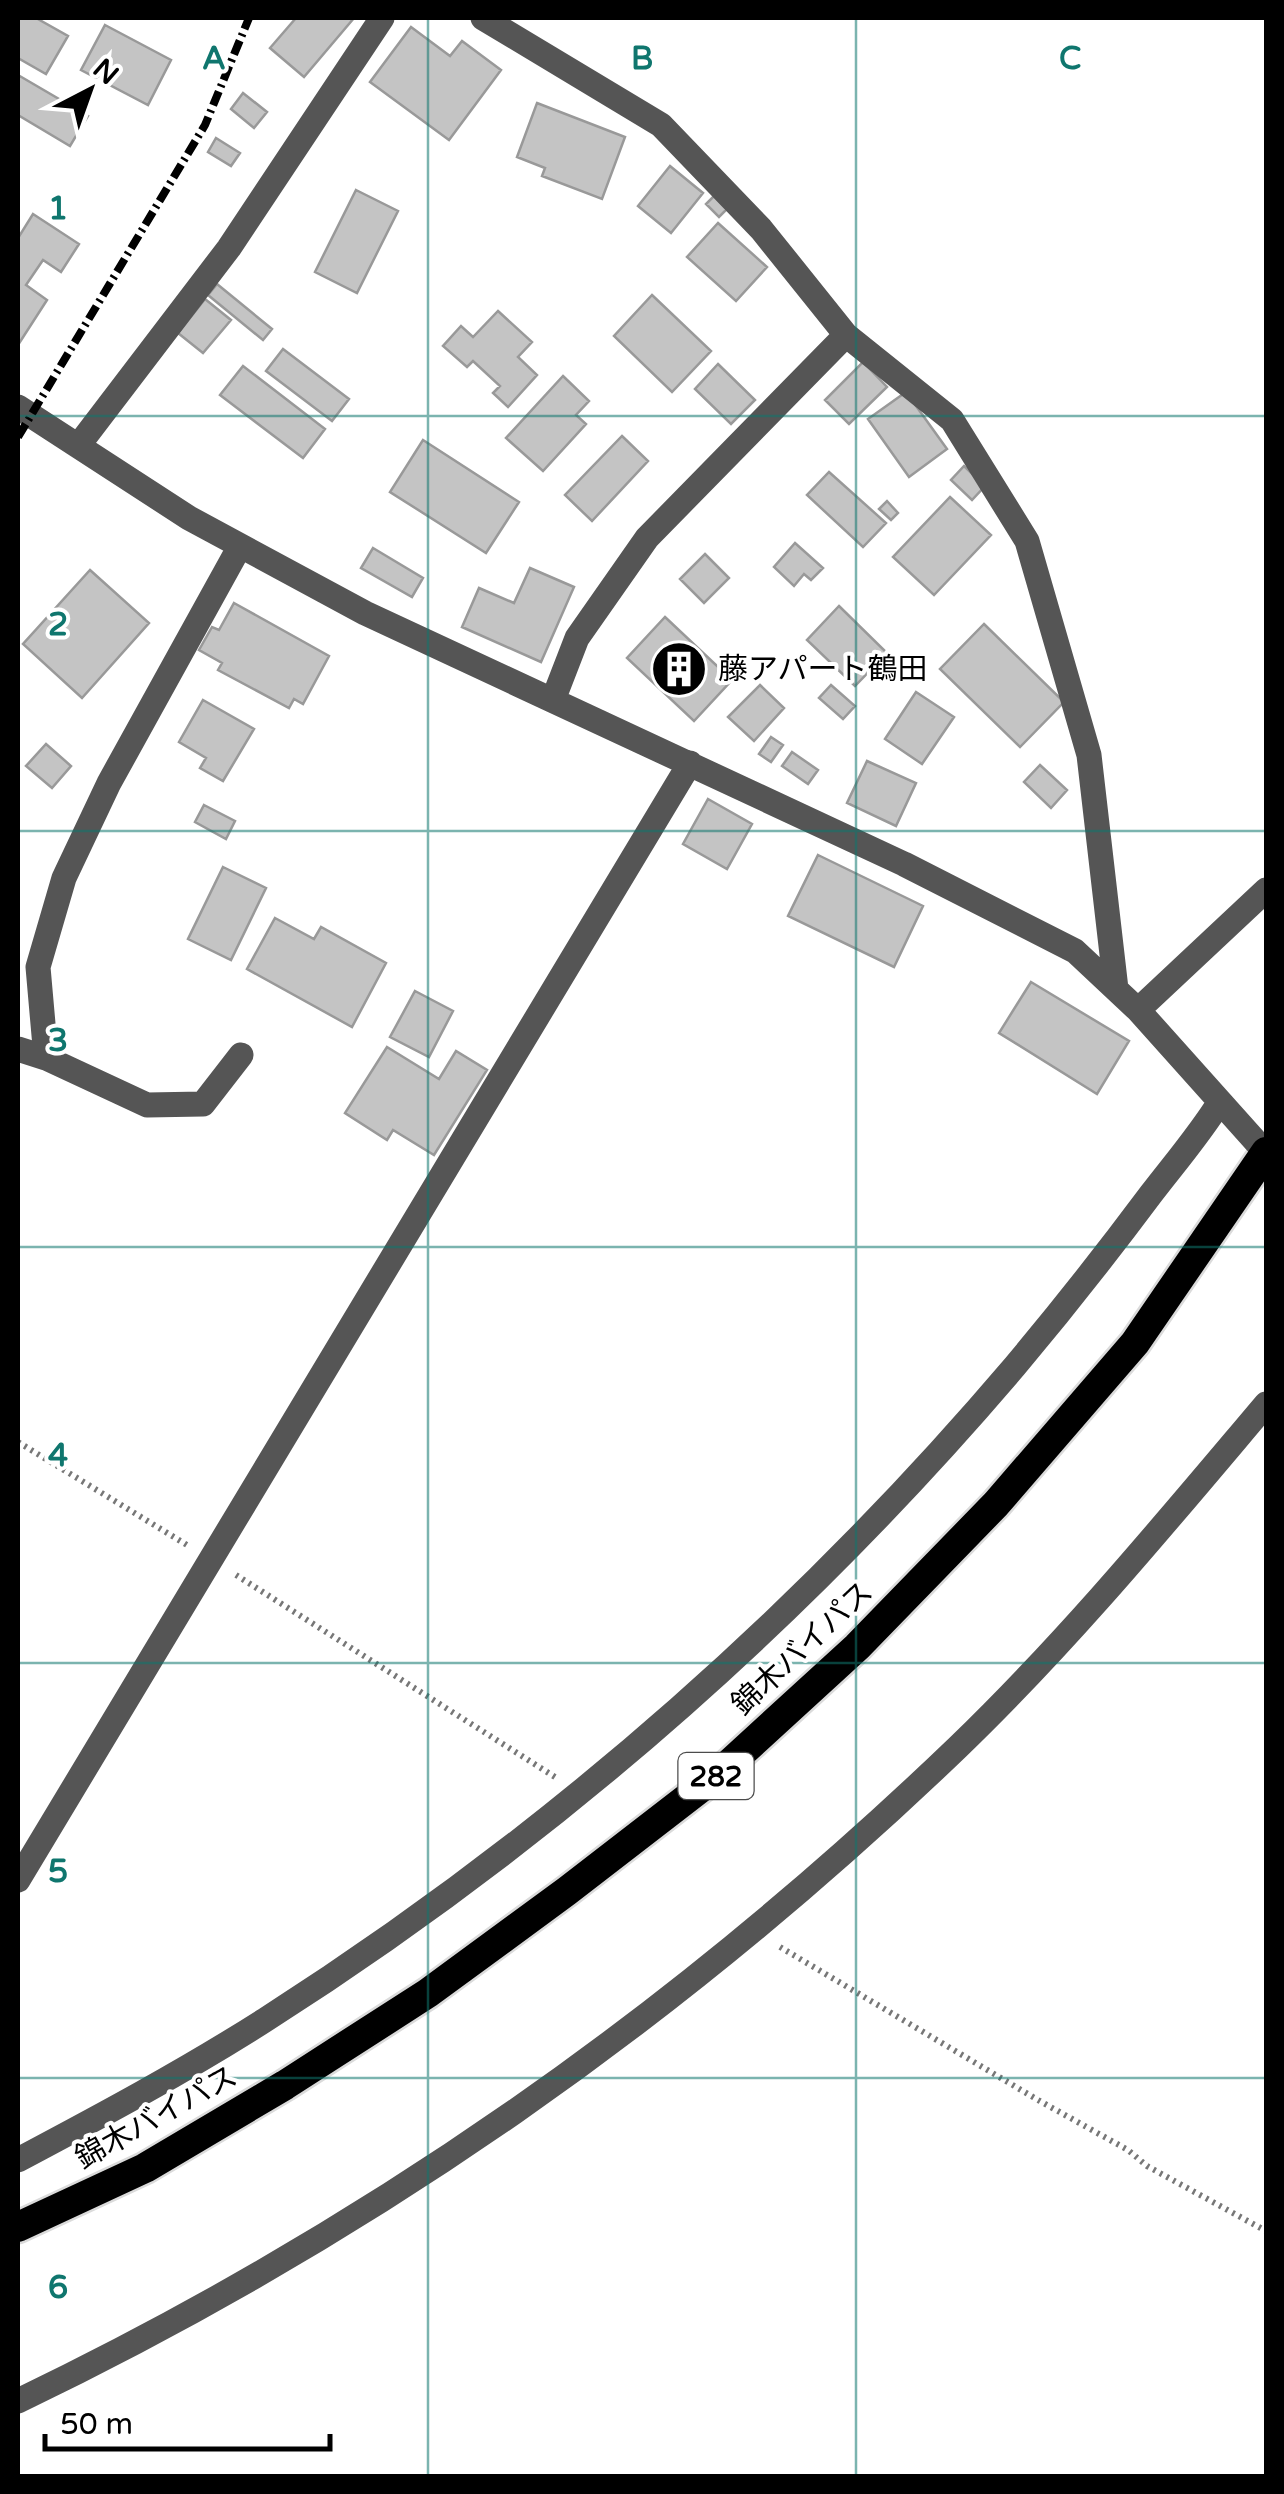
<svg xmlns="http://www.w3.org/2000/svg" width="1284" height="2494" font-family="'Varela Round','Noto Sans JP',sans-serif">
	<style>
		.building { fill: #c4c4c4; stroke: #999; stroke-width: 2.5 }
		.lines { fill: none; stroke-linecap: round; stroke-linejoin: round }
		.highway-casing { stroke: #dbdbdb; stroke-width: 35 }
		.path { stroke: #777; stroke-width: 6; stroke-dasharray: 2.5 5; stroke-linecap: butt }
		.minor { stroke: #555; stroke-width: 25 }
		.highway { stroke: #000; stroke-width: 30 }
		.rail { stroke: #000; stroke-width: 8; stroke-dasharray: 15 5 2.5 5; stroke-linecap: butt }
		.grid { fill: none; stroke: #0f766e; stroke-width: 2.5; stroke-opacity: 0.55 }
		.labels { text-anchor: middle; stroke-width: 8; stroke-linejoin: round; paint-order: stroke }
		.shield { fill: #fff; stroke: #4c4c4c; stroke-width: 2.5 }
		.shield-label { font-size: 28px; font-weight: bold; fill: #000 }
		.poi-label { font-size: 30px; fill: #000; stroke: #fff; text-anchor: start }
		.street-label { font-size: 30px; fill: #000; stroke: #fff }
		.grid-label { font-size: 32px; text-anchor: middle; font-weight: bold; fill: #0f766e; stroke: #fff; stroke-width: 8; stroke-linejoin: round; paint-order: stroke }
	</style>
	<rect width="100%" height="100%" fill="#fff"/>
	<path class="building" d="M18 18H36L68 36 46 74 18 58Z
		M296 18H354L304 77 270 48Z
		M105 25 171 60 148 105 81 70Z
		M411 27 450 56 462 41 501 70 449 140 370 82Z
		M18 75 88 116 70 146 18 115Z
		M243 93 267 112 254 128 231 109Z
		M537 103 625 137 602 199 542 176 545 168 517 157Z
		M216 138 240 153 231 166 208 152Z
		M670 166 703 193 671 233 638 206Z
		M356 190 398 211 357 293 315 272Z
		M714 196 727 209 719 217 706 204Z
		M33 214 79 244 61 272 43 260 26 285 47 300 18 345V238Z
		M718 223 767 267 736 301 687 257Z
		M217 284 272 329 263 340 208 295Z
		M652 295 711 351 672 392 614 336Z
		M205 299 231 320 203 353 178 333Z
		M498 311 532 342 518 357 537 375 508 407 493 393 500 386 473 361 467 367 443 346 461 326 473 337Z
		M283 349 349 399 332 421 266 371Z
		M863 362 887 387 849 424 825 400Z
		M718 364 755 400 731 424 695 389Z
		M243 366 325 429 303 458 220 395Z
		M563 376 589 401 576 415 586 424 543 471 506 438Z
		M906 392 947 449 909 477 868 419Z
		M622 436 648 461 592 521 565 495Z
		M423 440 519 502 486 553 390 492Z
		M964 466 985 486 972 500 951 480Z
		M829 472 886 523 863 547 807 495Z
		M950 497 991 535 934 595 893 557Z
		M887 501 898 513 891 520 879 509Z
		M795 543 823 568 811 580 804 574 794 586 774 567Z
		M373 548 423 578 412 597 361 568Z
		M705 554 729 578 704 603 680 579Z
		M530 568 574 587 541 662 462 627 479 588 514 603Z
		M90 570 149 623 82 698 23 644Z
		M234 603 329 656 303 704 294 699 289 708 218 670 222 663 199 650 212 627 219 630Z
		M839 606 887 653 855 686 807 640Z
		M665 617 732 680 694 721 627 658Z
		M984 624 1064 702 1020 747 940 669Z
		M760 685 784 708 754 741 728 717Z
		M831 685 855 706 843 719 819 698Z
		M916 692 954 717 922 764 885 739Z
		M203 700 254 729 223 781 200 768 206 758 179 742Z
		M771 737 783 745 771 762 759 754Z
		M46 744 71 766 52 788 26 766Z
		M792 752 818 770 808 784 782 766Z
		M867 761 916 783 896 826 847 803Z
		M1040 765 1067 790 1051 808 1024 782Z
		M708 799 752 824 727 869 683 844Z
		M204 805 235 821 226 839 195 822Z
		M818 855 923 906 894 967 788 916Z
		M223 867 266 888 231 960 188 939Z
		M275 918 314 939 321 927 386 963 352 1027 247 969Z
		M1031 982 1129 1041 1097 1094 999 1033Z
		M415 991 453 1011 429 1057 390 1037Z
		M387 1047 439 1079 456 1051 487 1070 434 1155 393 1130 387 1140 345 1113Z"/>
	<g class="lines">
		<g class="highway-casing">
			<path id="highway" d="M18 2227 145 2168 285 2085 428 1993 567 1891 716 1776 857 1647 996 1504 1135 1343 1266 1152"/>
		</g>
		<path class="path" d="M18 1442 187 1545
			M236 1575 555 1777
			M780 1947 1038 2100 1128 2150 1147 2166 1266 2231"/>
		<path class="minor" d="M483 18 661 125 761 229 846 335 952 420 1027 541 1089 755 1116 989
			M18 407 189 518 365 613 904 864 1075 951 1138 1010 1266 1153
			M78 446 229 248 382 18
			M240 546 109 783 64 878 38 967 46 1058 147 1105 203 1104 241 1055
			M553 700 577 638 647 538 846 335
			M1138 1010 1266 890
			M18 1049 46 1058
			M18 1880 690 763
			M18 2160C101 2116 185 2071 265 2020 547 1840 798 1621 1015 1366 1062 1310 1107 1253 1151 1194 1174 1164 1199 1135 1219 1103
			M18 2401C369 2232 677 2017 958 1747 1069 1640 1167 1521 1266 1404"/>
		<use href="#highway" class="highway"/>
		<path class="rail" d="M18 437 205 125 249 18"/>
	</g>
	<path class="grid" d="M428 18V2476M856 18V2476M18 416H1266M18 831H1266M18 1247H1266M18 1663H1266M18 2078H1266"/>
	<defs>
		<g id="building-disc" transform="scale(2.875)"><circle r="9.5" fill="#000" stroke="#fff"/><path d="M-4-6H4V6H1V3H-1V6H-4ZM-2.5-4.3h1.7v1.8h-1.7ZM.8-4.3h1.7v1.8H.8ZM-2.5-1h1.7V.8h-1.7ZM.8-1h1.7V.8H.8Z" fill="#fff"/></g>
	</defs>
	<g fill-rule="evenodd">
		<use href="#building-disc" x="679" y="669"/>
	</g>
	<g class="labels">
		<rect class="shield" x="678.5" y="1753" width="75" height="46" rx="8"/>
		<g class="shield-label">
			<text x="716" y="1786">282</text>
		</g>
		<g class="poi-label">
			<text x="718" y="679">藤アパート鶴田</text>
		</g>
		<g class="street-label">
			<text transform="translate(802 1648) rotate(-43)" y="10">錦木バイパス</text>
			<text transform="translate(156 2117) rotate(-29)" y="10">錦木バイパス</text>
		</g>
	</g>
	<g class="grid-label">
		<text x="214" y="69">A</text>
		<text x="642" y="69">B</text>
		<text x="1070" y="69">C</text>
		<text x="58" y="219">1</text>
		<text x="58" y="635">2</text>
		<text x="58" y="1051">3</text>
		<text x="58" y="1466">4</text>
		<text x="58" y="1882">5</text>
		<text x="58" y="2298">6</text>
	</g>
	<rect width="1284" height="2494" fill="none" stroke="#000000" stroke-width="40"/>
	<g transform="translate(90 90) rotate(41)" stroke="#ffffff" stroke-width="8" paint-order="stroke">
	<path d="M0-8L18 38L0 25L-18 38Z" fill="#000000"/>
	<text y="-15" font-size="28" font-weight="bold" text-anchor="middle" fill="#000000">N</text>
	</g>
	<path d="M45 2434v15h285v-15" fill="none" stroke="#000000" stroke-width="5"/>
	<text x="60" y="2434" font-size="30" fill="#000000" stroke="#ffffff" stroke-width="8" paint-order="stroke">50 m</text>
</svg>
